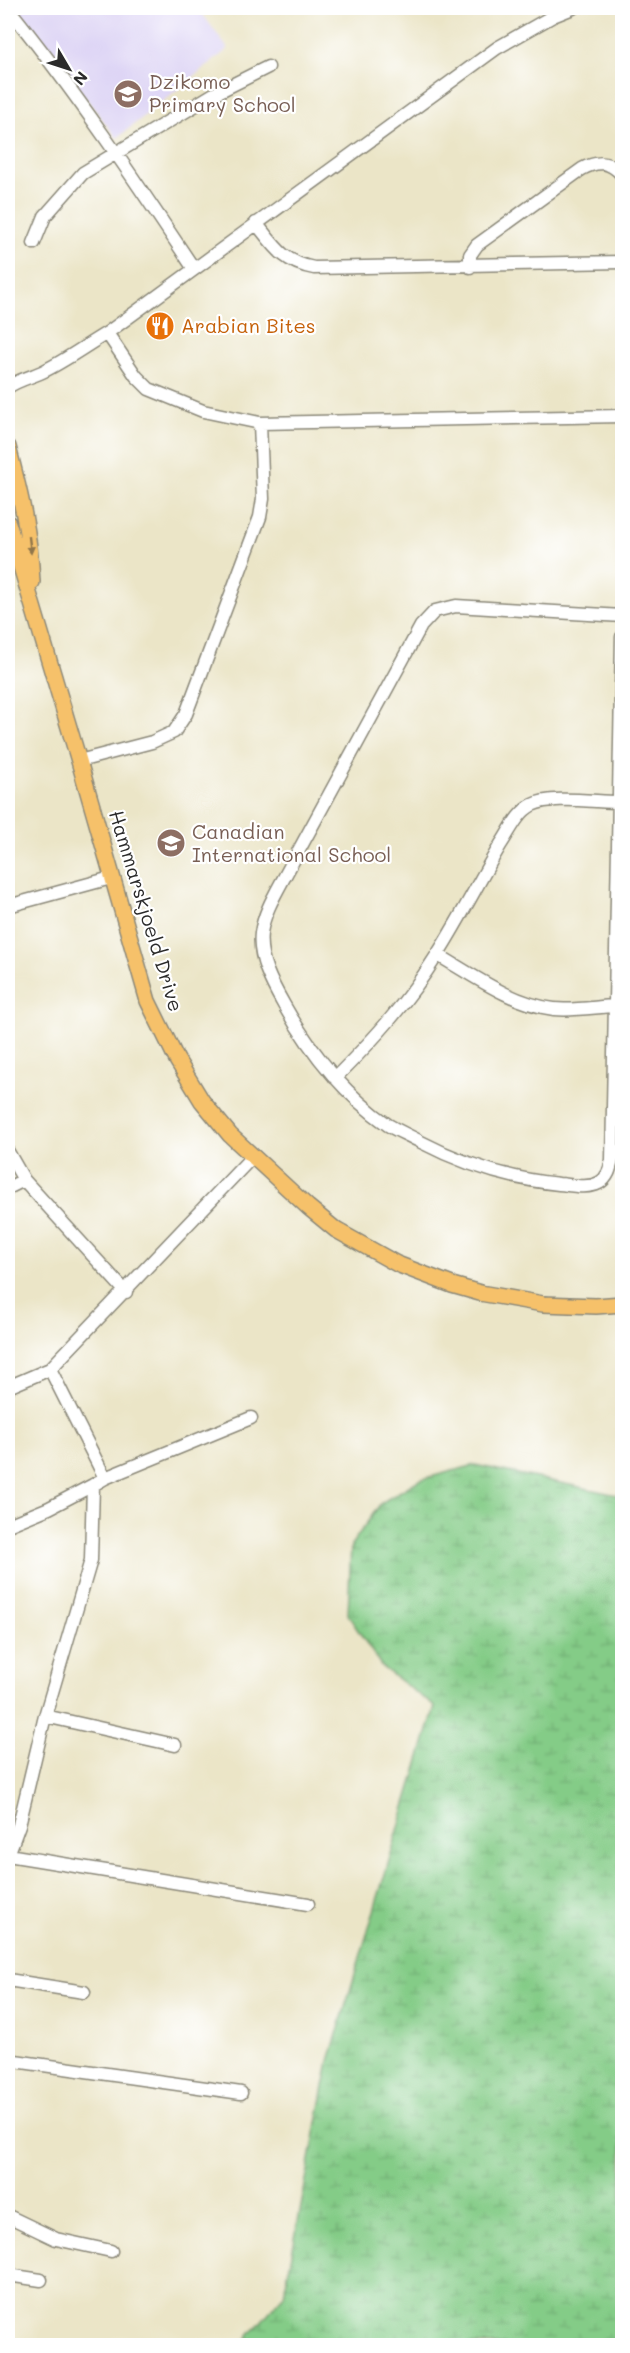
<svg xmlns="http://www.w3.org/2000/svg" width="630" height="2353" font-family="Mali,sans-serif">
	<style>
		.built { fill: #ded5f5 }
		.wetland { fill: url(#wetland-marsh); stroke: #587c59; stroke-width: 1.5 }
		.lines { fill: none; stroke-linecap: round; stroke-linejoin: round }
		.minor-casing { stroke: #8b8879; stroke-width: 15 }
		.major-casing { stroke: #8b8879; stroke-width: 18 }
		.minor { stroke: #fff; stroke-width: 12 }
		.major { stroke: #f6c16b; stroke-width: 15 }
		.oneway { fill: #90764b }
		.labels { text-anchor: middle; stroke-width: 4.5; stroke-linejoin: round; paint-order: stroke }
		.education-label { font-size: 20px; fill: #785e54; stroke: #fff; text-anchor: start }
		.food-label { font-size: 20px; fill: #c56008; stroke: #fff; text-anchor: start }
		.street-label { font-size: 20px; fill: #2b2b2b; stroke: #fff }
	</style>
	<defs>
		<pattern id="wetland-marsh" width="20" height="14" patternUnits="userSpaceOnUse" patternTransform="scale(1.5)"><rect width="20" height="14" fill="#84cc87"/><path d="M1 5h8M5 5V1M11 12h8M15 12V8" fill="none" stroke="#72af75"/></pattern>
	</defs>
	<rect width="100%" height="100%" fill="#fff"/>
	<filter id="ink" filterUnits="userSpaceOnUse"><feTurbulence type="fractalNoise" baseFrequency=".0167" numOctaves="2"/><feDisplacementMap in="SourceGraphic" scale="12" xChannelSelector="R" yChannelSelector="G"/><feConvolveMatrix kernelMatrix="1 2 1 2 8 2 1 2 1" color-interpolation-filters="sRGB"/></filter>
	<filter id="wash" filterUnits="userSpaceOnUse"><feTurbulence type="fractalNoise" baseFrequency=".008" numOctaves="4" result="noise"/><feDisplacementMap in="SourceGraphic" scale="24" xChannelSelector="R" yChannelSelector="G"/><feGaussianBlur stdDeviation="1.35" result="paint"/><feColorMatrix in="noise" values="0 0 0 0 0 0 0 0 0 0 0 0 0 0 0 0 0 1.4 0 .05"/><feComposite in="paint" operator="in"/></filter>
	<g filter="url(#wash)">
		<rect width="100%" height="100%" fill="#ebe5c7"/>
		<path class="built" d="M15 8H198L228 49 117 138Z"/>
		<path class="wetland" d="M475 1465 622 1496V2345H241L284 2295 329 2061 435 1707 382 1667 348 1615 351 1545 381 1503 419 1480Z"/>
	</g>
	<g filter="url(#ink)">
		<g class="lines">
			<g class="minor-casing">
				<path id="minor" d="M8 8C75 91 135 180 194 269
					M256 223C275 247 283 262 314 268L622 262
					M34 243 45 216 83 173 214 94 268 67
					M470 267V255L477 245 582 169C598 160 610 161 622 175
					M107 333 136 376 149 389 203 411 260 423 622 416
					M8 387C20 379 29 378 42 372 65 361 85 346 107 333L497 48 553 16 573 8
					M622 616 456 606 435 611 421 626 286 874C276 893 264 912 261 933 258 958 272 984 284 1005 310 1051 345 1095 388 1125 398 1131 410 1136 421 1142 465 1165 509 1179 559 1184 572 1185 587 1189 599 1183 608 1178 610 1169 612 1160L622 637
					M79 761 152 742 174 732 186 714 260 517 263 499 260 423
					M8 906 111 878
					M438 955C474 976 512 1004 554 1009 574 1011 595 1007 615 1006
					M335 1078C375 1038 407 1003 437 955 460 919 479 881 501 844 510 831 517 813 532 805 550 795 596 802 618 802
					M8 1152 24 1180 126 1292
					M8 1188 24 1180
					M50 1369 105 1478 251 1418
					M8 1387 50 1369 252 1157
					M8 1525 49 1508 93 1485
					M45 1716 175 1745
					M8 1855 19 1825 45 1716 91 1560 93 1485 105 1478
					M8 1855 308 1904
					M8 1980 84 1992
					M8 2060 241 2093
					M8 2216 56 2239 111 2251
					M8 2275 41 2280"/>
			</g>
			<g class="major-casing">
				<path id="major" d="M8 447C20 493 30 534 32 582
					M8 523 79 761 148 1001 177 1060 202 1101 230 1135 308 1207 336 1230 397 1264 452 1285 480 1293 543 1304 596 1306 622 1304"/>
			</g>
			<use href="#minor" class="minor"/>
			<use href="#major" class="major"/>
		</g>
		<defs><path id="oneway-solid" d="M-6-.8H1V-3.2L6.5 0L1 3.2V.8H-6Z" transform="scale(1.5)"/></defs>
		<use class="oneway" href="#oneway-solid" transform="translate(30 545) rotate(83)"/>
	</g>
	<defs>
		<g id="school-disc" transform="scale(1.5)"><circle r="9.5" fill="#8d6e63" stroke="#fff"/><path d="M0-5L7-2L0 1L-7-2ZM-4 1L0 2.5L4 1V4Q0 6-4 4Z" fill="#fff"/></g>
		<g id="restaurant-disc" transform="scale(1.5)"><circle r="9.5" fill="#e8710a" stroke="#fff"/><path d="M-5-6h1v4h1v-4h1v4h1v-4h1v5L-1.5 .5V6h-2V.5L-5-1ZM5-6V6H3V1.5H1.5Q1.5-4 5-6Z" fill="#fff"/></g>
	</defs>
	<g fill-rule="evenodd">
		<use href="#school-disc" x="128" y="94"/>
		<use href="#restaurant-disc" x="160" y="326"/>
		<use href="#school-disc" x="171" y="843"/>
	</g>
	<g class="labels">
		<g class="education-label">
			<text x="149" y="89">Dzikomo<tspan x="149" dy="23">Primary School</tspan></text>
			<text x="192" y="839">Canadian<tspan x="192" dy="23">International School</tspan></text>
		</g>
		<g class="food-label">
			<text x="181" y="333">Arabian Bites</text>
		</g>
		<g class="street-label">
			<text transform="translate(146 911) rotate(73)" y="7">Hammarskjoeld Drive</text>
		</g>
	</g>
	<rect width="630" height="2353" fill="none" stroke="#fff" stroke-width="30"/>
	<g transform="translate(69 69) rotate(129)" stroke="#ffffff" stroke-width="4.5" paint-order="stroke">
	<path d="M0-4.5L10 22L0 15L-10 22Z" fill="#2b2b2b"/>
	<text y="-9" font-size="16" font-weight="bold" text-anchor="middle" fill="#2b2b2b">N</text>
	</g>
</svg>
